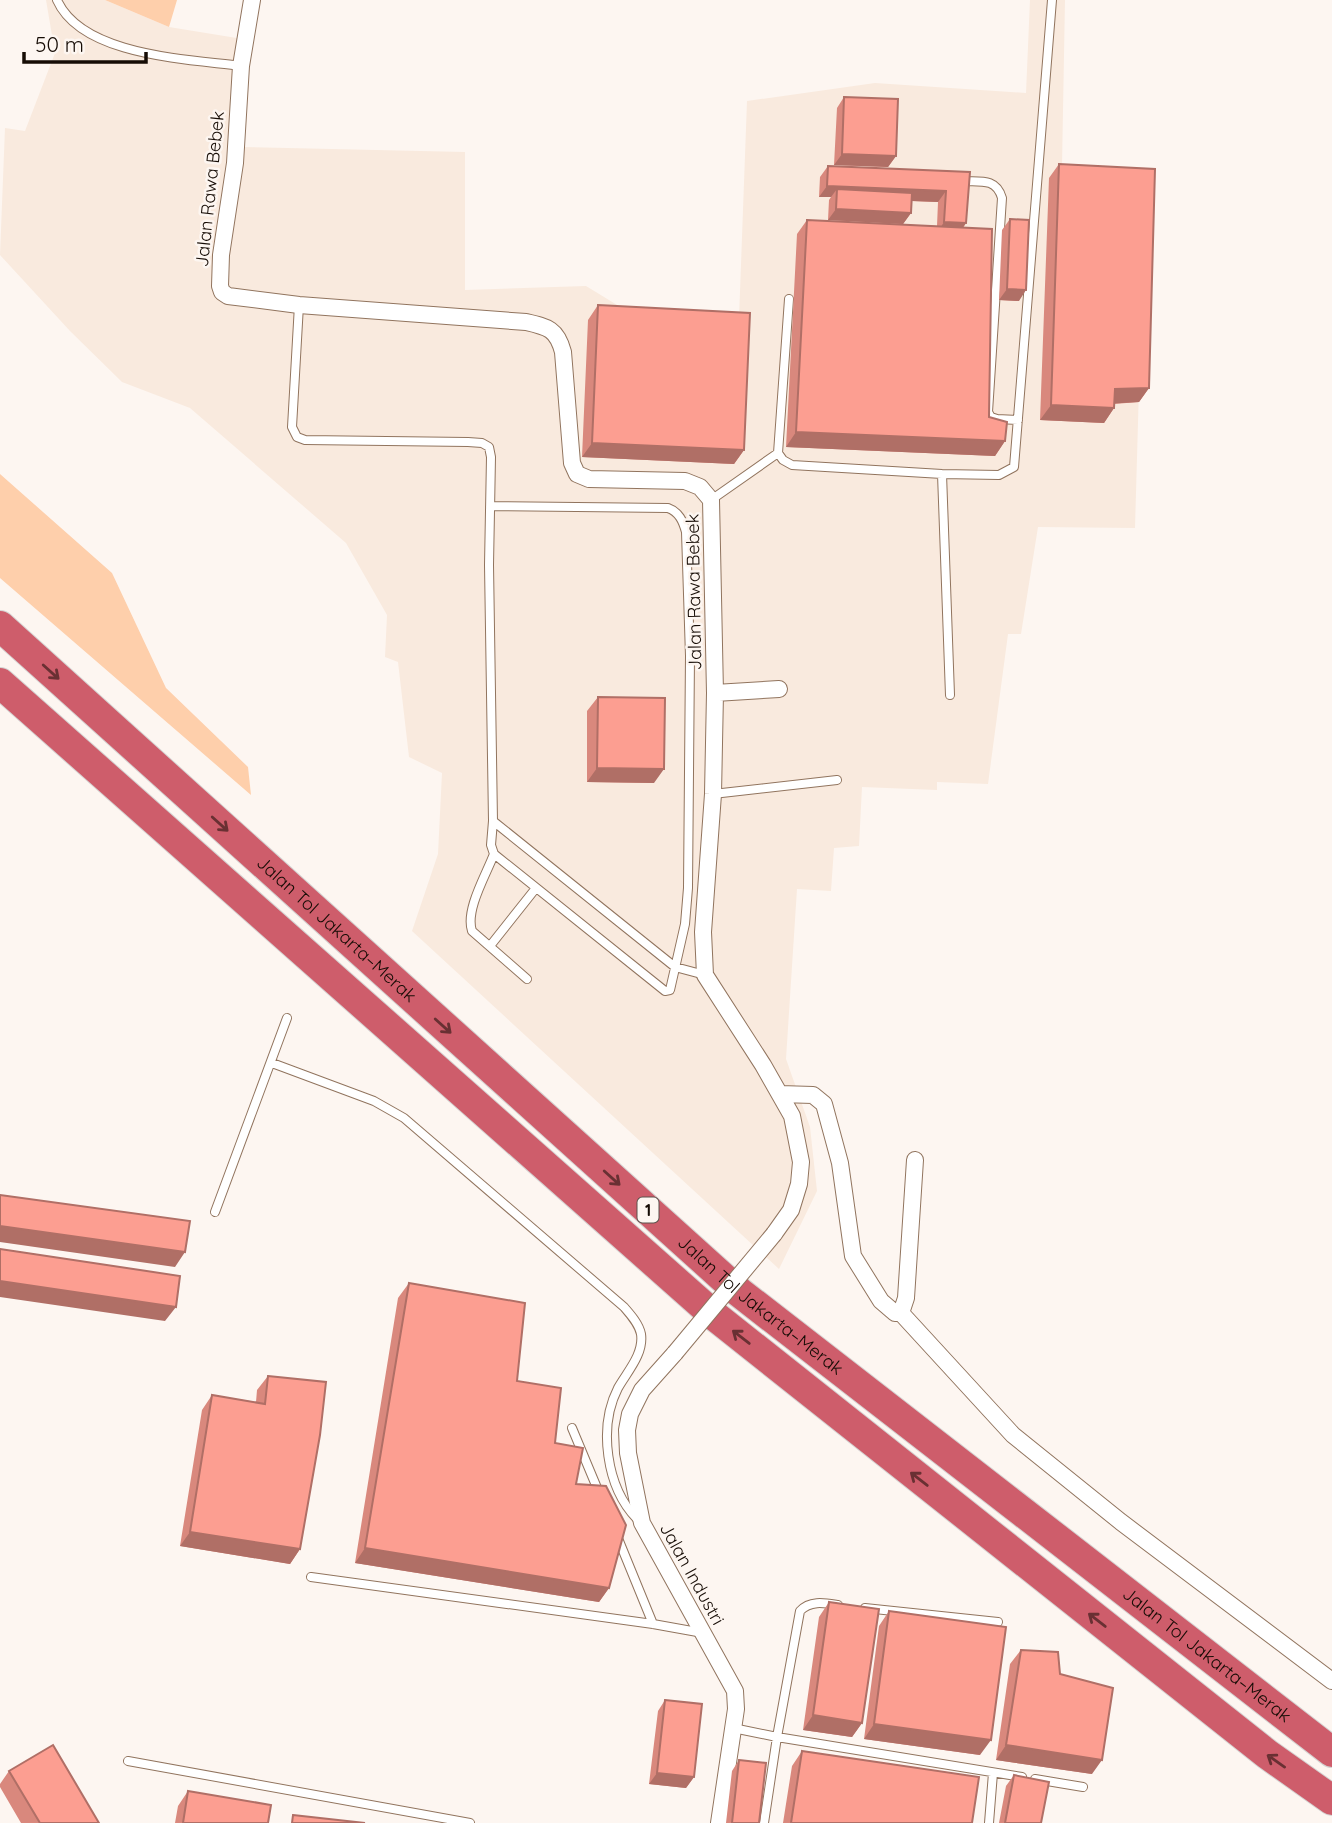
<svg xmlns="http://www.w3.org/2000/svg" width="1332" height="1823" font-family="Quicksand,sans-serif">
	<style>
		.built { fill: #f9eade }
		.green { fill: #fecfab }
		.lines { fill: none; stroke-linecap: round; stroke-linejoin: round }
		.service-casing { stroke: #91745e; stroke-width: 10 }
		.minor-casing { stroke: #91745e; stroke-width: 18 }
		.motorway-casing { stroke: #d5d3d2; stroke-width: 32 }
		.service { stroke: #fff; stroke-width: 8 }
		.minor { stroke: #fff; stroke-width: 16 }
		.motorway { stroke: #ce5d6b; stroke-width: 30 }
		.minor-bridge-casing { stroke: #91745e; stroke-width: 18; stroke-linecap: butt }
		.minor-bridge { stroke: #fff; stroke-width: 16 }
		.wall { fill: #d9887d }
		.shaded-wall { fill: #b06f66 }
		.building { fill: #fc9e91; stroke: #b06f66; stroke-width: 2 }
		.oneway { stroke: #693033 }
		.labels { text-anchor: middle; stroke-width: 5; stroke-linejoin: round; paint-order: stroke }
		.shield { fill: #fdf6f1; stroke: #5b524c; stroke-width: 2 }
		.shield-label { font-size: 16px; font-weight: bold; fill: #160c05 }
		.street-label { font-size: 18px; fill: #160c05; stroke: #fdf6f1 }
	</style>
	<rect width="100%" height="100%" fill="#fdf6f1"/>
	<path class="built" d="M46 0H105L169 27 249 40 241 147 465 152V290L586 286 627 311 739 319 747 101 875 83 1026 93 1030 0H1065L1062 166 1145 177 1135 528 1038 527 1021 634H1008L988 784 937 782V790L862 787 859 846 834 848 831 891 797 889 786 1059 810 1127 817 1191 779 1269 412 931 438 854 442 773 409 757 398 662 385 657 387 615 346 543 190 408 122 382 70 331 0 255 5 128 25 131 55 53Z"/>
	<path class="green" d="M105 0H177L169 27Z
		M0 474 112 573 166 688 248 767 251 795 0 578Z"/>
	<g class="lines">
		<g class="service-casing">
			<path id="service" d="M57 0C82 56 188 59 241 66
				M961 181C979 182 996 177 1002 198L988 412 991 417 997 419 1018 420
				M299 305 292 427 297 437 305 440 468 442 482 443 489 447 491 457 489 565 493 821 675 967 705 975
				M778 453 789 299
				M942 474 950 695
				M711 500 778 453 783 460 792 465 942 474 999 475 1014 467 1052 0
				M490 506 668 508C679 512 683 521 686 532L690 656 688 888 685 924 670 990 665 991 494 854 491 845 493 821
				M713 794 837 780
				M494 854C486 875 465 910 472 931L527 979
				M490 946 536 888
				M272 1063 374 1101 404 1118 624 1307C631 1315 639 1324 641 1334 644 1354 627 1372 618 1388 598 1427 606 1487 637 1519
				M215 1212 287 1018
				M572 1428 600 1495
				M617 1536 653 1624
				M311 1577 653 1624 703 1633
				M838 1605C825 1603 810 1600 800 1611L777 1737 1022 1777
				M865 1608 998 1622
				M733 1728 777 1737 764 1823
				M128 1761 470 1823
				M1035 1779 1083 1787
				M989 1823 993 1773"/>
		</g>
		<g class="minor-casing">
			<path id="minor" d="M252 0 241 66 235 163 221 255 220 286 222 292 228 296 299 305 526 322C548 327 557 329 563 352L572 463 577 474 589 479 685 481 700 487 711 500 715 693 713 794 703 932 705 975 763 1065 792 1116 801 1162 799 1184 791 1210 774 1234
				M715 693 779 689
				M780 1094 813 1095 824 1104 840 1163 853 1256 881 1301 895 1313H901L906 1298 915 1160
				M901 1313 1013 1435 1121 1522 1332 1681
				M675 1353 642 1390 630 1414 627 1430 628 1453 642 1523 735 1691 736 1709 719 1823"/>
		</g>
		<g class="motorway-casing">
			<g id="motorway">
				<path id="s1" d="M0 626 739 1292 1332 1752"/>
				<path d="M0 683 716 1317 1267 1754 1332 1800"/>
			</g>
		</g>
		<use href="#service" class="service"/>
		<use href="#minor" class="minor"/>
		<use href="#motorway" class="motorway"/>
		<g class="minor-bridge-casing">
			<path id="minor-bridge" d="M675 1353 774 1234"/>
		</g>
		<use href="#minor-bridge" class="minor-bridge"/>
	</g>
	<path class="wall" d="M844 97 896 156 888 167 834 165 837 108Z
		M1059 164 1149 388 1139 402 1114 404V408L1104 423 1040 420 1049 178Z
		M828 166 970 172 966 223 963 228 989 417 1005 441 995 456 786 447 797 234 807 220 937 226 938 202 911 201V213L903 224 828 220 829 200 831 197H819L820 177Z
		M1010 219 1019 301 999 300 1002 230Z
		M598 305 744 450 734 464 582 457 588 320Z
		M598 697 654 783 587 782V711Z
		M409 1283 517 1381 576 1484 609 1588 599 1602 355 1563 398 1298Z
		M268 1376 300 1549 290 1564 180 1546 202 1410 212 1395 256 1402 257 1390Z
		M829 1602 862 1723 852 1737 803 1730 819 1617Z
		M889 1611 980 1755 864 1739 879 1626Z
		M1021 1650 1060 1674 1092 1774 996 1760 1010 1664Z
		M665 1700 694 1777 686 1788 649 1784 658 1711Z
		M802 1751 972 1823H783L792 1766Z
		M739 1760 759 1823H726L732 1771Z
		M9 1771 99 1823H21L0 1787V1784Z
		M1014 1775 1041 1823H999L1006 1786Z
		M188 1791 268 1823H175L178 1806Z"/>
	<path class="shaded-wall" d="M842 154 896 156 888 167 834 165Z
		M827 186 946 191 938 202 837 198V189L831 197H819Z
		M836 209 911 213 903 224 828 220Z
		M944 222 966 223 958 234 937 233Z
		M1007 289 1026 290 1019 301 999 300Z
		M1149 388 1139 402 1105 404 1115 389Z
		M1051 405 1114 408 1104 423 1040 420Z
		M796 432 1005 441 995 456 786 447Z
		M592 443 744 450 734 464 582 457Z
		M597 768 664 769 654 783 587 782Z
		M0 1226 185 1252 175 1267 0 1242Z
		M0 1281 176 1307 165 1321 0 1297Z
		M190 1532 300 1549 290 1564 180 1546Z
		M365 1548 609 1588 599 1602 355 1563Z
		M813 1715 862 1723 852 1737 803 1730Z
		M874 1724 991 1740 980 1755 864 1739Z
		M1006 1745 1102 1760 1092 1774 996 1760Z
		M657 1773 694 1777 686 1788 649 1784Z"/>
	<path class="building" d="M844 97 898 99 896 156 842 154Z
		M1059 164 1155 169 1149 388 1115 389 1114 408 1051 405Z
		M828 166 970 172 966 223 944 222 946 191 827 186Z
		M837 189 912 193 911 213 836 209Z
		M1010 219 1029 220 1026 290 1007 289Z
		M807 220 992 229 989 417 1007 422 1005 441 796 432Z
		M598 305 750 313 744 450 592 443Z
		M598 697 665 698 664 769 597 768Z
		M0 1195 190 1221 185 1252 0 1226Z
		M0 1249 180 1276 176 1307 0 1281Z
		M409 1283 525 1303 517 1381 561 1388 555 1443 583 1448 576 1484 606 1486 626 1525 609 1588 365 1548Z
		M268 1376 326 1382 320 1435 300 1549 190 1532 212 1395 265 1404Z
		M829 1602 879 1609 862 1723 813 1715Z
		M889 1611 1006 1627 991 1740 874 1724Z
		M1021 1650 1058 1652 1060 1674 1113 1688 1102 1760 1006 1745Z
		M665 1700 702 1704 694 1777 657 1773Z
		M53 1745 99 1823H40L9 1771Z
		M802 1751 979 1777 972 1823H791Z
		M739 1760 766 1763 759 1823H732Z
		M1014 1775 1049 1782 1041 1823H1005Z
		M188 1791 271 1805 268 1823H183Z
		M293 1815 365 1823H292Z"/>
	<defs><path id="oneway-shaft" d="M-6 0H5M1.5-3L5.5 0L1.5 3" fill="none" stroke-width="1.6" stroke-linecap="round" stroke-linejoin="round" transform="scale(1.75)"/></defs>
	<g class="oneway">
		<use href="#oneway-shaft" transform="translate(51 672) rotate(42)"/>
		<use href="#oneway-shaft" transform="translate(220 824) rotate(42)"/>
		<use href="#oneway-shaft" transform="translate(443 1026) rotate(42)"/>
		<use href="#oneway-shaft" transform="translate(612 1178) rotate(42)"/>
		<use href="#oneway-shaft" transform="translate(741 1337) rotate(-142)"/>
		<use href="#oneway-shaft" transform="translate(919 1479) rotate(-142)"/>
		<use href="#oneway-shaft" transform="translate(1097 1620) rotate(-142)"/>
		<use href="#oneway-shaft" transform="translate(1276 1761) rotate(-145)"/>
	</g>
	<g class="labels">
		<rect class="shield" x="637.5" y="1197.5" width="21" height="25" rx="5"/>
		<g class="shield-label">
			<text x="648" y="1216">1</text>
		</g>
		<g class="street-label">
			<text transform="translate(210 189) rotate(-84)" y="6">Jalan Rawa Bebek</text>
			<text transform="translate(694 592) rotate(-91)" y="6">Jalan Rawa Bebek</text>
			<text dy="6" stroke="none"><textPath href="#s1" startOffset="453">Jalan Tol Jakarta–Merak</textPath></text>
			<text dy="6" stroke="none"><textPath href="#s1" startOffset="1020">Jalan Tol Jakarta–Merak</textPath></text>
			<text transform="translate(692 1574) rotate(61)" y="6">Jalan Industri</text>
			<text dy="6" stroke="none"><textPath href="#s1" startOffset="1587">Jalan Tol Jakarta–Merak</textPath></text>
		</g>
	</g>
	<path d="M24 52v10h122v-10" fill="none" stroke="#160c05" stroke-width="3.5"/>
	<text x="35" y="52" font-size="21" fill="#160c05" stroke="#fdf6f1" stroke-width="5" paint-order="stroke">50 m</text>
</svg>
